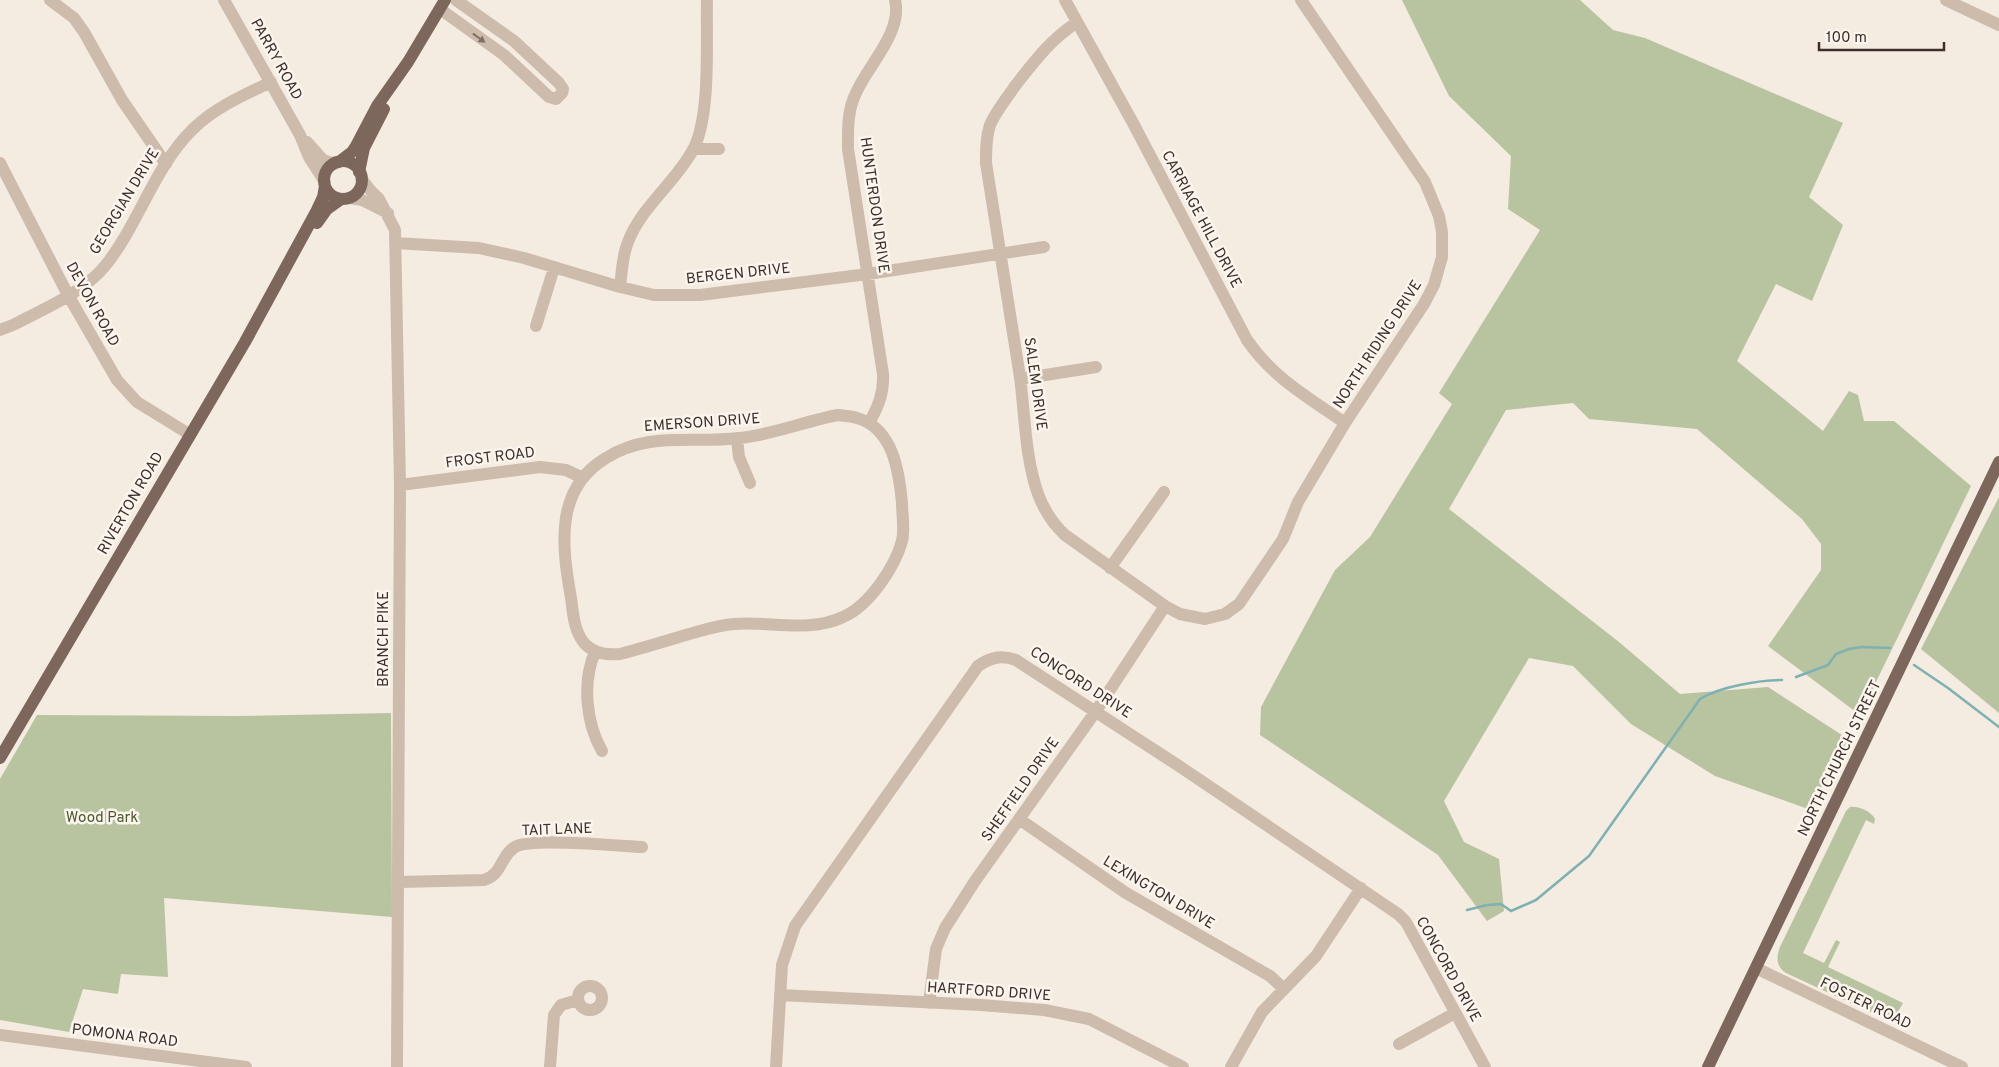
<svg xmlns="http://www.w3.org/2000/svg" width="1999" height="1067" font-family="Overpass,sans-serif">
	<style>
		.green { fill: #b8c4a0 }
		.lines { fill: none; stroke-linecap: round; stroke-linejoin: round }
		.stream { stroke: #7fb0b2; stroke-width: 2.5 }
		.minor { stroke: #cdbbac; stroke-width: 12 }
		.major { stroke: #7d675c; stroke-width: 12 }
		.oneway { fill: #7d6f65 }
		.labels { text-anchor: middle; stroke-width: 5; stroke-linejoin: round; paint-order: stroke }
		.street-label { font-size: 15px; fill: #3b302b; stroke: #fbf5ee }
		.park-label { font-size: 15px; fill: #4a5a2e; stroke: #fbf5ee }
	</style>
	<rect width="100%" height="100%" fill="#f4ebe1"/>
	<path class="green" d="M1402 0H1580L1613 30 1645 38 1843 123 1809 197 1843 225 1812 301 1776 284 1737 361 1823 431 1849 391 1858 395 1864 421H1894L1971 486 1860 715 1768 646 1821 570V544L1802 519 1697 429 1589 419 1573 403 1506 410 1449 509 1619 642 1680 694 1768 687 1848 739 1837 762 1808 809 1715 776 1631 724 1573 666 1529 658 1444 801 1464 842 1499 859 1504 911 1487 921 1438 855 1260 735 1261 707 1335 570 1370 537 1452 404 1439 393 1540 230 1508 209 1511 156 1449 96Z
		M1999 497V713L1921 649Z
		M391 713 392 917 164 898 168 977 121 974 118 994 83 989 69 1032 0 1020V779L37 715 238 716Z
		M1850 807C1858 806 1871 811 1875 819L1874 824 1866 820 1803 953 1824 963 1836 940 1840 942 1828 967 1903 1003 1895 1017 1887 1020 1786 973C1776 966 1776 958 1780 947L1846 811Z"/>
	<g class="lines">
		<path class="stream" d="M1914 665 1948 688 1999 727
			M1796 677 1828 665 1836 654 1849 649 1862 647 1890 648
			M1467 910 1487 905 1501 904 1511 911 1536 900 1589 856 1700 699C1719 687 1759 680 1782 680"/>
		<path class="minor" d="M50 0 74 18 84 32 122 100 166 164
			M224 0 300 135 309 157 325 182
			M1065 0 1133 123 1247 340C1273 378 1308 397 1345 423
			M1946 0 1999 25
			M440 9 504 55 549 97 556 99 562 93 563 89 559 83 514 41 456 0
			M1076 23C1050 40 1034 62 1015 86 1007 98 996 111 990 125 986 137 986 150 986 163 997 234 1009 306 1020 377 1025 416 1025 457 1038 494 1044 510 1052 523 1065 535L1165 606 1180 614 1205 619 1225 614 1239 604 1283 539 1298 502 1345 423 1424 304 1434 285 1442 257V232L1439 216 1425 182 1301 0
			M307 142 323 160 335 164
			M693 149H719
			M0 163 68 295 117 380 137 402 189 434
			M361 178 370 190 379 199 395 230 400 485 397 1067
			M350 198 362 200 388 213
			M395 243 479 248 524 258 620 287 654 295H700L868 274 1044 247
			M620 287C622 272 622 256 628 242 641 207 677 181 694 148 711 113 706 40 707 0
			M536 326 554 268
			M0 330 13 325C43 309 83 293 105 266 139 224 154 167 193 129 214 108 244 95 271 82
			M1020 379 1096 367
			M838 415C844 416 851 416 857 418 893 428 899 471 902 503 902 515 905 529 902 541 895 567 869 606 843 617 810 633 769 621 734 624 719 625 704 630 689 634 666 641 643 648 620 654 607 655 595 654 585 644 574 632 573 613 571 598 562 547 554 489 606 458 649 431 691 444 739 438 773 435 805 421 838 415Z
			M869 423C878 407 884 393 883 374L848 149C848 130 847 111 856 93 868 65 903 32 895 0
			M737 439 739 457 750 483
			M400 485 540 467 566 470 583 478
			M1110 568 1164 492
			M595 652C582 682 586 723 602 751
			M1019 819 1126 893 1270 976 1284 989
			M399 882 484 880C503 874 500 856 515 847 531 837 619 846 642 847
			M1756 968 1962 1067
			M578 998a12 12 0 1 1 24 0a12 12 0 1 1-24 0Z
			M780 995 981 1005 1044 1010 1089 1019 1183 1067
			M929 1003 936 949 945 928 975 881 1096 711 1165 606
			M0 1035 246 1067
			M1399 1044 1455 1013
			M550 1067 554 1015 561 1005 578 1000
			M776 1067 782 965 795 926 978 666C991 657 1001 655 1016 660L1179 766 1398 914 1406 922 1485 1067
			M1231 1067 1262 1012 1316 956 1361 888"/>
		<path class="major" d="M324 180a19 19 0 1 1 38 0a19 19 0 1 1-38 0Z
			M339 162 352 152 356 146 377 106 408 62 445 0
			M359 172 364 148 384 109
			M317 223 327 209 341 199
			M0 758 245 342 316 212 323 197 325 186
			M1708 1067 1999 462"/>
	</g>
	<defs><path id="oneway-solid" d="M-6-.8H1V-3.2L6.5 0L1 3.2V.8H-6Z" transform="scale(1.25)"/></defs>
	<use class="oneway" href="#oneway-solid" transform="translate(479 38) rotate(36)"/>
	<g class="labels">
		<g class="street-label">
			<text transform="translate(277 59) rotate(61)" y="5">PARRY ROAD</text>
			<text transform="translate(124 201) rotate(-59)" y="5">GEORGIAN DRIVE</text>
			<text transform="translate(875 205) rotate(82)" y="5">HUNTERDON DRIVE</text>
			<text transform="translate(1202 219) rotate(62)" y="5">CARRIAGE HILL DRIVE</text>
			<text transform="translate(738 273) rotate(-6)" y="5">BERGEN DRIVE</text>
			<text transform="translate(93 304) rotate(61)" y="5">DEVON ROAD</text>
			<text transform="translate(1377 344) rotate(-57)" y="5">NORTH RIDING DRIVE</text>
			<text transform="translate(1036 384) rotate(82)" y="5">SALEM DRIVE</text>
			<text transform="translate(702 422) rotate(-4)" y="5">EMERSON DRIVE</text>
			<text transform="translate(490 457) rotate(-7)" y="5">FROST ROAD</text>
			<text transform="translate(130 503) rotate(-60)" y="5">RIVERTON ROAD</text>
			<text transform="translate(383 639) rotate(-90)" y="5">BRANCH PIKE</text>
			<text transform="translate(1081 682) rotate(33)" y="5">CONCORD DRIVE</text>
			<text transform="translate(1839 758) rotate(-64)" y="5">NORTH CHURCH STREET</text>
			<text transform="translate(1020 789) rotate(-55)" y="5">SHEFFIELD DRIVE</text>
			<text transform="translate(557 829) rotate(-2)" y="5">TAIT LANE</text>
			<text transform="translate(1159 892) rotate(31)" y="5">LEXINGTON DRIVE</text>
			<text transform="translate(1449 969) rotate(61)" y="5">CONCORD DRIVE</text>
			<text transform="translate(989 991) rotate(4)" y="5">HARTFORD DRIVE</text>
			<text transform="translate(1866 1003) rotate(26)" y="5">FOSTER ROAD</text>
			<text transform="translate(125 1035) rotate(7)" y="5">POMONA ROAD</text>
		</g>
		<g class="park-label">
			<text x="102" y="822">Wood Park</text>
		</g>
	</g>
	<path d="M1819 42v8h125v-8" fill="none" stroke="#3b302b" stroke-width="2.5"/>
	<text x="1826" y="42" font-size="15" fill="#3b302b" stroke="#fbf5ee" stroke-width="4" paint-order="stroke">100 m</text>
</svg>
